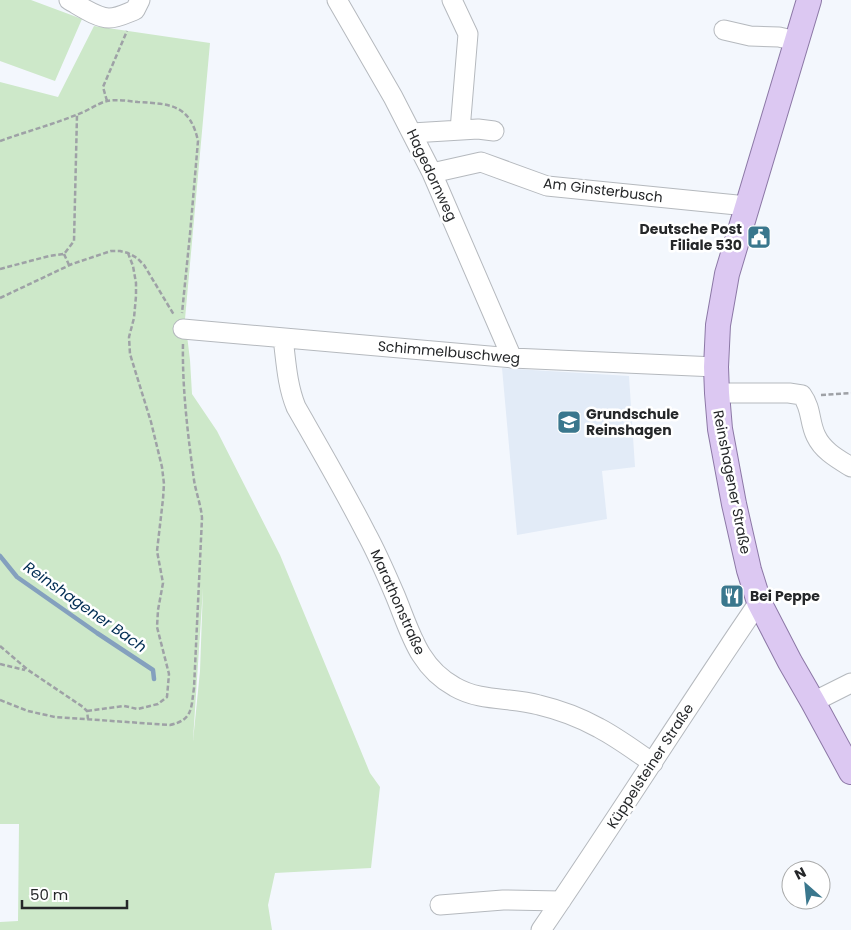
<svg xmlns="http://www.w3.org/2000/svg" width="851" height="930" font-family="Poppins,sans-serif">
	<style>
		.built { fill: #e2ebf7 }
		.green { fill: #cde8c9; fill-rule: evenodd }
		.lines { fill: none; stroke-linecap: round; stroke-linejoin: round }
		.stream { stroke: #84a0be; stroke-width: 4.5 }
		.minor-casing { stroke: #b5b9be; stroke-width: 21 }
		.major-casing { stroke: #8c78a6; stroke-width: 26 }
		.path { stroke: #9ea1a6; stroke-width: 2.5; stroke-dasharray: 5 2.5; stroke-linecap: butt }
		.minor { stroke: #fff; stroke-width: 19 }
		.major { stroke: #dcc8f2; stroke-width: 24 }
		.labels { text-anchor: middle; stroke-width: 5; stroke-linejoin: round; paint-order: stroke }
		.street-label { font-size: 14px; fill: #252729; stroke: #fff }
		.poi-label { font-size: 14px; font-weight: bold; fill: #252729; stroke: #fff; text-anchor: start }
		.water-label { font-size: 15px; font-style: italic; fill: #002c53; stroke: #fff }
	</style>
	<rect width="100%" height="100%" fill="#f3f7fd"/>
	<path class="built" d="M502 368 629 376 635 467 602 471 607 519 517 535Z"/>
	<path class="green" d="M0 0H31L82 19 55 81 0 61Z
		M94 26 210 43 185 319 190 360 192 394 217 431 280 555 370 773 380 787 371 868 275 873 268 905 272 930H0V922L18 921 19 824H0V82L58 97ZM203 588 200 671 193 741V740Z"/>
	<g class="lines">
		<path class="stream" d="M0 556 17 577 97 633 153 670 154 679"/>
		<g class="minor-casing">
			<path id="minor" d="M69 0C80 6 97 18 109 18 118 18 127 13 135 10L140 0
				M337 0 393 97 432 173 512 358
				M452 0 468 34 460 130
				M724 30 750 36 779 37 796 41
				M412 133 478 129 494 131
				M432 173 481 162 547 186 747 206
				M183 329 512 358 716 367
				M283 338C286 361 287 385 296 407 320 449 344 490 366 533 377 553 386 574 395 595 410 631 418 667 455 687 481 702 511 697 539 705 560 710 581 718 599 728 618 738 635 751 653 763
				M717 393H789L802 395C812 409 809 422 816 436 823 451 838 459 851 467
				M813 702 851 683
				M440 905 503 900 561 901
				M541 930C615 822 685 710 759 602"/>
		</g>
		<g class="major-casing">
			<path id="major" d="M809 0 727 274 718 325 716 367 717 393 720 429 734 504 749 570 759 602 790 662 813 702 851 772"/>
		</g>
		<path class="path" d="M107 101 103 87 127 31
			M0 141C25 132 51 125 76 115 86 112 98 103 107 101 117 99 128 101 138 102 170 104 190 104 198 141L190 234 182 313
			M64 254 69 265
			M0 269 49 256 64 254 74 241 77 115
			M0 298 72 264 111 251H120L128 253 137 258 144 265 174 315
			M821 395 851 393
			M0 646 28 670 83 707 87 711 88 719
			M0 664 25 670
			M0 700 28 711 55 717 170 725C193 720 191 708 194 688L202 518C201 505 196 493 194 480 188 436 182 388 183 343
			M87 711 124 706 138 709 158 704 167 697 169 674 157 627 158 610 163 583 157 551 163 499 164 484 162 467 151 422 130 354 129 337 134 318 136 296V283L133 266 128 253"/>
		<use href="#minor" class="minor"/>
		<use href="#major" class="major"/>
	</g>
	<defs>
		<g id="civic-square" transform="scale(1.25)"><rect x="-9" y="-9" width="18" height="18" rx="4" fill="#3a778d" stroke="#fff"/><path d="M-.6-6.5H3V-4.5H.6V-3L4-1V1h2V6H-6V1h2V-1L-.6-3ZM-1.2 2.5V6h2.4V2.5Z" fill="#fff"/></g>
		<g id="school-square" transform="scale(1.25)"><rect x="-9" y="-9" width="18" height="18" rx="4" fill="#3a778d" stroke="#fff"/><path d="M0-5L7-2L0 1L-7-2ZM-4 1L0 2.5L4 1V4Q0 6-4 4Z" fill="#fff"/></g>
		<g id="restaurant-square" transform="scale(1.25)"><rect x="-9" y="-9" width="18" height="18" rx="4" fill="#3a778d" stroke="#fff"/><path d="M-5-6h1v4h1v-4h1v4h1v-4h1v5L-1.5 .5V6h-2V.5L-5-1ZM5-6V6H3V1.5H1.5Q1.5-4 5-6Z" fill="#fff"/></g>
	</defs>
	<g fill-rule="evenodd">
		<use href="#civic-square" x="759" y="237"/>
		<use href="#school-square" x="569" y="422"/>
		<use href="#restaurant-square" x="732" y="596"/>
	</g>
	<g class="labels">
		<g class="street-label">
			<text transform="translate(432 175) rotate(65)" y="5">Hagedornweg</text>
			<text transform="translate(603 190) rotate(7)" y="5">Am Ginsterbusch</text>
			<text transform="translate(449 352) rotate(5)" y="5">Schimmelbuschweg</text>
			<text transform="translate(732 482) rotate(79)" y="5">Reinshagener Straße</text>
			<text transform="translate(398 602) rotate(66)" y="5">Marathonstraße</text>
			<text transform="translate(650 766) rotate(-57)" y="5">Küppelsteiner Straße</text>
		</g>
		<g class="poi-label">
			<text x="742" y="234" text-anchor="end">Deutsche Post<tspan x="742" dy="16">Filiale 530</tspan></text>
			<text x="586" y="419">Grundschule<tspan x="586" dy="16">Reinshagen</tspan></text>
			<text x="750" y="601">Bei Peppe</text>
		</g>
		<g class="water-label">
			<text transform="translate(85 607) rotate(35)" y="5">Reinshagener Bach</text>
		</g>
	</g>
	<g transform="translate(806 885) rotate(333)"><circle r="24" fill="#ffffff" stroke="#a8a9a9"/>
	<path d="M0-4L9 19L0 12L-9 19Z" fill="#3a778d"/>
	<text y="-8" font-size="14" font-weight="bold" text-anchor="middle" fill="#252729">N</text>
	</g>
	<path d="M22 900v8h105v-8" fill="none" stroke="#252729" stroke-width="2.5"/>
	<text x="30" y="900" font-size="15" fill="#252729" stroke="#ffffff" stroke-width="4" paint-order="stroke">50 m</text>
</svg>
